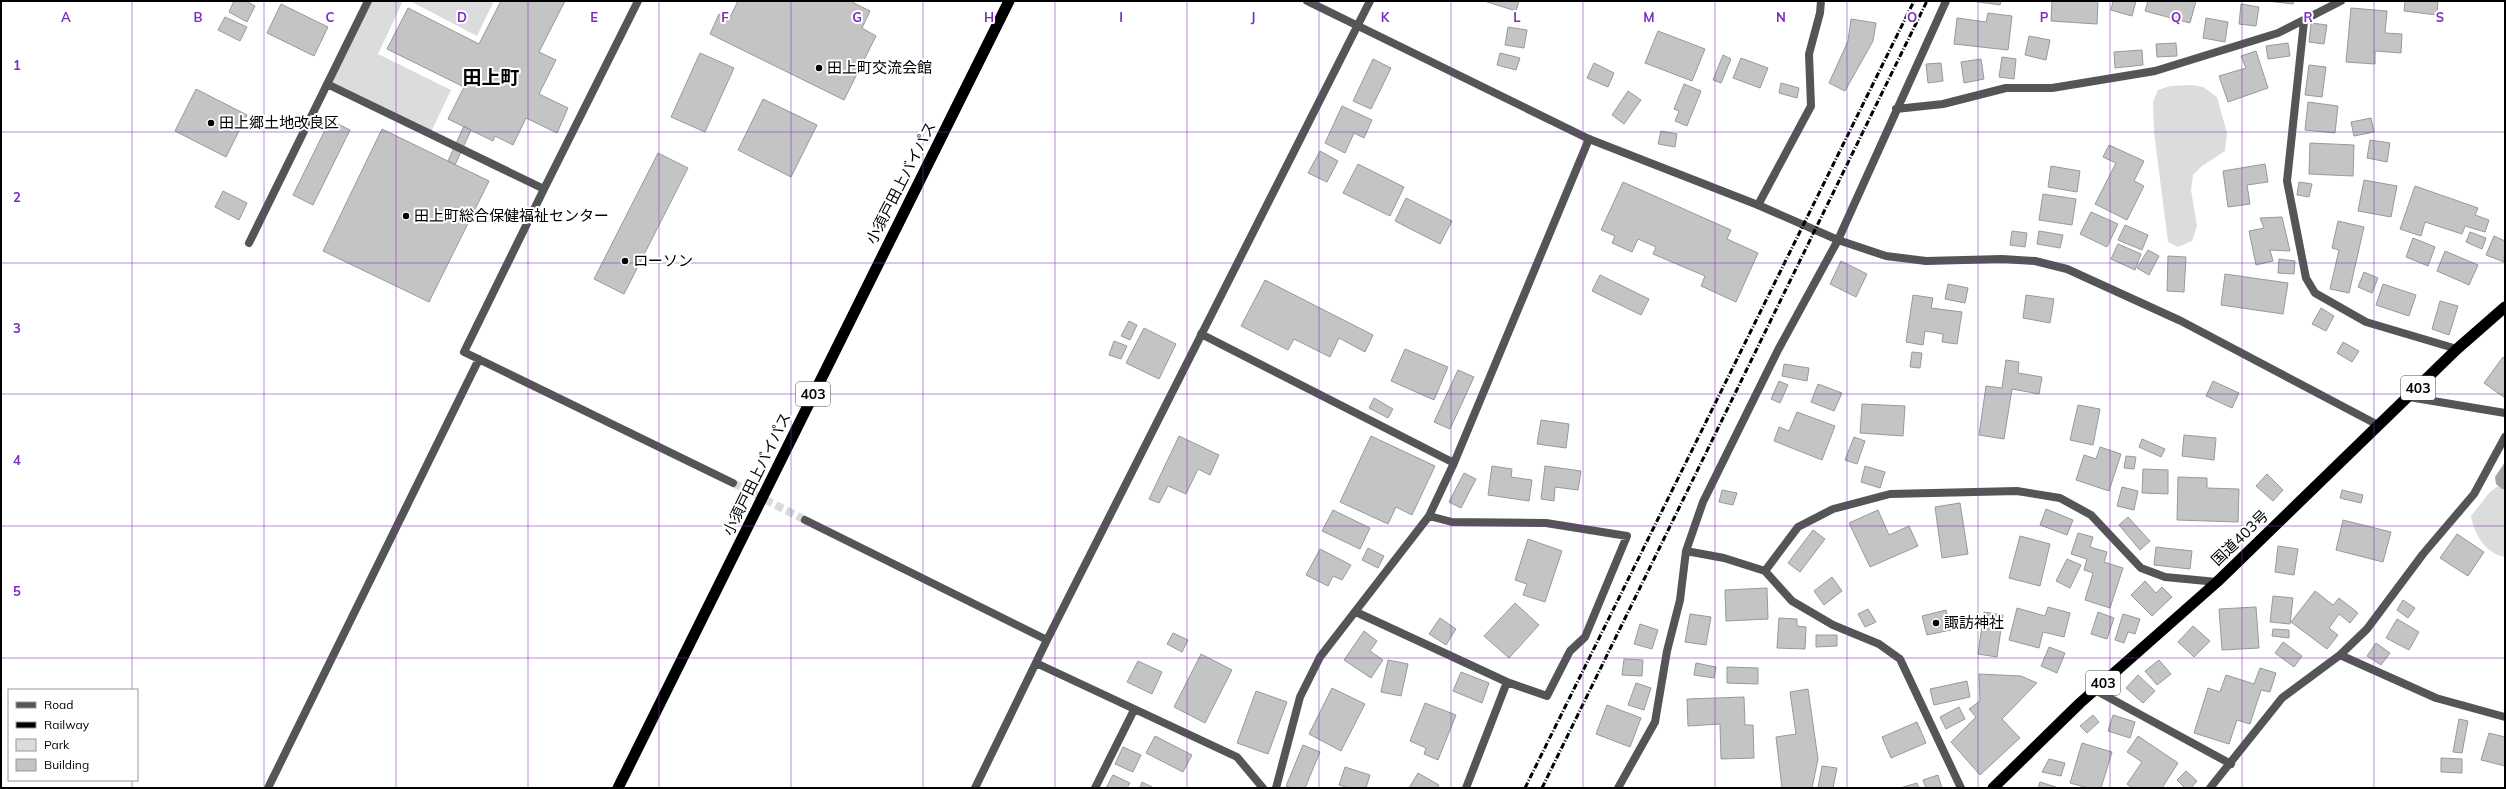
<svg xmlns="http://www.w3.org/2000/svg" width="2506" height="789" font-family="Mulish,'Noto Sans JP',sans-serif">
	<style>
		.green { fill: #dcdcdc }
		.water { fill: #a3a3a3 }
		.building { fill: #c4c4c4; stroke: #999 }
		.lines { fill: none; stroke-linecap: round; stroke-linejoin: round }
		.minor-tunnel { stroke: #d9d9d9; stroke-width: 8; stroke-dasharray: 8 4; stroke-linecap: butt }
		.minor { stroke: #555; stroke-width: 8 }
		.tertiary { stroke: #555; stroke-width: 8 }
		.trunk { stroke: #000; stroke-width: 11 }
		.rail { stroke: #000; stroke-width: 3; stroke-dasharray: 6 2 1 2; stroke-linecap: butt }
		.grid { fill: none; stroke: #7b2cbf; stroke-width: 1; stroke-opacity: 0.55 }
		.poi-dot { fill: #000; stroke: #fff; stroke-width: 1.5 }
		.labels { text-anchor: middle; stroke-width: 4; stroke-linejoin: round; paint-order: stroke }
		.shield { fill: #fff; stroke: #4c4c4c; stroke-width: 1 }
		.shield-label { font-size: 14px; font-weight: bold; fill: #000 }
		.poi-label { font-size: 15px; fill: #000; stroke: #fff; text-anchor: start }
		.street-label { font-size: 15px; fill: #000; stroke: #fff }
		.district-label { font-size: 19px; font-weight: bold; fill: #000; stroke: #fff }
		.grid-label { font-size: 13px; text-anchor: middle; font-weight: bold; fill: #7b2cbf; stroke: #fff; stroke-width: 4; stroke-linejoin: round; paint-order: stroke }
	</style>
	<rect width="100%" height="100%" fill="#fff"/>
	<path class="green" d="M368 1H403L378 54 451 90 430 134 327 84Z
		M410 1H494L477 36Z
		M2192 85 2203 87 2217 97 2227 133 2225 151 2202 166 2193 175 2191 190 2197 226 2192 241 2178 247 2168 242 2154 132 2153 102 2158 90 2170 86Z
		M2505 481V557C2486 554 2474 534 2471 516L2490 492Z"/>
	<path class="water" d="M2505 462V489H2502L2496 484 2495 477Z"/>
	<path class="building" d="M234 1H246L255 6 247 22 229 12Z
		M501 1H565L539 52 556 60 539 94 568 108 557 133 526 118 513 145 495 136 493 141 448 119 464 87 387 49 408 8 479 44Z
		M738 1H850L870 11 862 28 876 36 844 100 710 34 719 14 729 19Z
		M1484 1H1519L1516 11Z
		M1972 1H2001L2000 5Z
		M2052 1H2098L2097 24 2051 21Z
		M2113 1H2136L2132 16 2111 10Z
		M2148 1H2196L2190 23 2145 11Z
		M2267 1H2294L2293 4Z
		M2405 1H2438L2437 15 2404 11Z
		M281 4 328 27 314 56 267 33Z
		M2241 4 2259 7 2256 26 2239 24Z
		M2351 8 2387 11 2385 33 2402 34 2401 53 2375 51V64L2346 62Z
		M1988 13 2012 16 2008 50 1954 44 1957 18 1986 22Z
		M225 17 247 27 240 41 218 30Z
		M2206 18 2228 22 2225 42 2203 38Z
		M1851 19 1876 23 1873 41 1845 91 1829 83 1848 41Z
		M2311 23 2327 25 2324 44 2309 42Z
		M1508 27 1527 30 1524 48 1505 45Z
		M1658 31 1705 49 1692 81 1645 63Z
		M2029 36 2050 40 2046 60 2025 55Z
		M2176 43 2177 56 2157 57 2156 44Z
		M2288 43 2290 56 2268 59 2266 46Z
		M2142 50 2143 65 2115 68 2114 52Z
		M2256 51 2268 88 2228 102 2219 76 2246 68 2241 56Z
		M700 53 734 68 705 132 671 117Z
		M1500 53 1520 58 1516 70 1497 65Z
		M1723 55 1731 59 1721 83 1713 80Z
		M2002 57 2016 59 2014 79 1999 77Z
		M1741 58 1768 68 1760 88 1733 78Z
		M1373 59 1391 68 1371 109 1353 101Z
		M1981 59 1984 79 1964 83 1961 62Z
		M1594 63 1614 73 1608 87 1587 78Z
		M1941 63 1943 81 1928 83 1926 64Z
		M2309 65 2326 67 2322 97 2305 95Z
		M1781 83 1799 88 1797 98 1779 93Z
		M1684 84 1701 91 1687 126 1675 121 1679 111 1674 109Z
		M196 89 247 115 226 157 175 131Z
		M1628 91 1641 100 1624 124 1612 115Z
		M763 99 817 125 791 177 738 150Z
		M2308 102 2338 106 2335 133 2305 130Z
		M1342 106 1372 120 1364 138 1354 133 1345 153 1325 143Z
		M2371 118 2374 132 2354 136 2351 122Z
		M330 120 350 130 313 205 293 195Z
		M464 126 471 130 455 165 448 161Z
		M382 129 489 181 429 302 323 251Z
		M1661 131 1677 134 1675 147 1658 144Z
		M2370 140 2390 143 2387 162 2367 158Z
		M2310 143 2354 145 2353 176 2309 174Z
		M2109 145 2144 161 2134 181 2144 186 2127 220 2095 204 2116 163 2103 157Z
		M1320 151 1338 161 1327 182 1308 173Z
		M658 153 688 168 624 294 594 279Z
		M1358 164 1404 187 1390 216 1343 193Z
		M2265 164 2268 182 2247 185 2250 204 2228 207 2223 171Z
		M2051 166 2080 171 2077 192 2048 187Z
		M2364 180 2397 186 2391 217 2358 211Z
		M1623 182 1731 230 1727 239 1758 253 1736 302 1701 286 1705 276 1653 254 1656 247 1638 239 1632 252 1612 243 1615 236 1601 230Z
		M2299 182 2312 184 2309 197 2297 195Z
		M2415 186 2478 208 2475 215 2489 220 2485 232 2465 226 2462 234 2425 222 2421 236 2400 229Z
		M223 191 247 203 239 220 215 207Z
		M2043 194 2076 199 2072 225 2039 220Z
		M1406 198 1452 221 1440 244 1395 221Z
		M2091 212 2118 224 2107 247 2080 234Z
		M2282 217 2290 251 2270 250 2273 261 2256 265 2249 231 2264 228 2260 218Z
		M2338 221 2364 227 2349 293 2330 289 2339 250 2332 248Z
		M2125 225 2148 235 2142 250 2118 240Z
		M2012 231 2027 233 2025 247 2010 245Z
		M2039 231 2063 235 2060 248 2037 244Z
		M2470 232 2486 238 2482 249 2466 242Z
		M2494 236 2505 241 2504 262 2486 255Z
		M2413 238 2435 247 2428 266 2406 257Z
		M2118 244 2141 254 2135 270 2111 259Z
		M2148 250 2159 256 2149 275 2137 268Z
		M2445 251 2478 265 2469 285 2437 271Z
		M2168 256 2186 257 2184 292 2167 291Z
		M2279 259 2295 261 2294 274 2278 273Z
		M1841 261 1867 274 1856 297 1830 284Z
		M2364 272 2378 278 2372 293 2358 287Z
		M2225 274 2288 283 2283 314 2221 305Z
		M1600 275 1649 299 1641 315 1592 291Z
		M1265 280 1373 335 1365 352 1339 338 1330 357 1294 339 1288 350 1241 326Z
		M1948 284 1968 288 1965 303 1945 299Z
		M2383 284 2416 295 2409 316 2376 305Z
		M1913 295 1933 298 1931 308 1962 312 1957 344 1942 342 1943 334 1925 331 1923 345 1906 342Z
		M2026 295 2054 299 2050 323 2023 318Z
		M2440 301 2458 306 2449 335 2432 329Z
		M2321 308 2334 316 2326 331 2312 324Z
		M1129 321 1137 325 1130 340 1121 336Z
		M1144 328 1176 344 1159 379 1126 363Z
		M1114 341 1127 346 1121 359 1109 355Z
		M2343 342 2359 351 2352 362 2337 353Z
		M1405 349 1448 367 1434 400 1391 381Z
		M1912 352 1922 353 1920 368 1910 367Z
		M2503 357 2505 359V398L2484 383Z
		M2006 360 2019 362 2018 373 2042 377 2039 394 2012 389 2004 439 1979 435 1986 386 2002 388Z
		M1784 364 1809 368 1807 381 1782 376Z
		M1458 370 1474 377 1450 429 1434 422Z
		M1779 381 1788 385 1780 403 1771 399Z
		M2213 381 2239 393 2232 408 2206 396Z
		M1818 384 1842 393 1834 411 1811 402Z
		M1374 398 1393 409 1388 418 1369 408Z
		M1862 404 1905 406 1903 436 1860 433Z
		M2078 405 2100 409 2093 445 2070 440Z
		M1797 412 1835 426 1822 460 1774 441 1779 427 1789 431Z
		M1541 420 1569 424 1566 448 1537 444Z
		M2184 435 2216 438 2214 460 2182 456Z
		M1179 436 1219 455 1210 475 1198 469 1186 494 1168 486 1159 503 1149 499Z
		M1371 436 1435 466 1412 515 1396 507 1388 524 1340 502Z
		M1854 437 1865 441 1857 464 1845 460Z
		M2142 439 2165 449 2161 457 2139 447Z
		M2100 447 2121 454 2109 491 2076 480 2084 455 2096 459Z
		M2126 456 2136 457 2134 469 2124 468Z
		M1492 466 1512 469 1511 477 1532 480 1529 501 1488 495Z
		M1545 466 1581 471 1578 490 1555 487 1554 501 1541 499Z
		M1865 466 1885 472 1880 488 1861 482Z
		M2143 469 2168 470V494L2142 493Z
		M1464 473 1476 479 1461 508 1449 502Z
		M2267 474 2283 490 2273 501 2256 486Z
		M2178 477 2207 478V488L2239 489 2238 522 2177 520Z
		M2122 487 2138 491 2134 510 2117 506Z
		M1722 490 1737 493 1733 505 1719 502Z
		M2342 490 2363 495 2361 503 2340 498Z
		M1960 503 1968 554 1942 558 1935 507Z
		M2046 509 2073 520 2067 535 2040 525Z
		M1333 510 1370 528 1360 549 1322 531Z
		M1878 510 1889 535 1909 526 1918 546 1870 567 1849 523Z
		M2128 517 2150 541 2140 550 2119 525Z
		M2343 520 2391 532 2383 562 2336 550Z
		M1813 530 1825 539 1800 572 1788 563Z
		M2078 533 2093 537 2090 547 2107 552 2104 562 2123 568 2110 608 2085 600 2093 573 2084 570 2087 559 2071 554Z
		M2457 534 2484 552 2468 576 2440 558Z
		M2020 536 2050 544 2040 586 2009 578Z
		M1528 539 1562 551 1545 602 1523 595 1527 584 1515 580Z
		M2278 546 2298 549 2294 575 2275 572Z
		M2156 547 2192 551 2190 569 2154 565Z
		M1368 548 1384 556 1378 568 1362 560Z
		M1320 549 1351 565 1342 580 1333 576 1328 586 1306 575Z
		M2067 559 2081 565 2070 588 2056 581Z
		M1832 577 1842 591 1824 605 1814 591Z
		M2145 581 2156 593 2162 587 2172 597 2152 616 2131 595Z
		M1767 588 1768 619 1726 621 1725 590Z
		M2315 591 2333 605 2339 598 2358 613 2350 623 2339 614 2329 628 2338 635 2327 649 2291 622Z
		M2273 596 2293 598 2290 624 2270 622Z
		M2403 600 2415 608 2408 618 2397 610Z
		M1515 603 1539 625 1509 658 1484 636Z
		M2048 607 2070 613 2064 637 2043 632 2039 648 2009 640 2017 608 2045 616Z
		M2256 607 2259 648 2222 650 2219 609Z
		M1868 609 1876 622 1865 627 1858 614Z
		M1946 610 1951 630 1927 635 1922 616Z
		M1984 612 2003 615 1997 657 1978 654Z
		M2098 612 2114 618 2107 639 2091 634Z
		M1690 614 1711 617 1706 645 1685 642Z
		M2123 614 2140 619 2135 634 2128 632 2124 643 2115 640Z
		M1440 618 1456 629 1446 645 1429 634Z
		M1779 618 1797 619V626L1806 627 1805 649 1777 648Z
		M2397 619 2419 632 2409 650 2386 638Z
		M1640 624 1658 630 1652 649 1634 644Z
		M2193 626 2210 641 2194 657 2178 642Z
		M2273 629 2289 630V638L2272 636Z
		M1364 631 1377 641 1370 651 1383 660 1371 678 1344 660Z
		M1173 633 1188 640 1182 652 1167 644Z
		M1816 635H1837V646L1816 647Z
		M2283 642 2302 656 2294 667 2275 653Z
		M2376 643 2390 653 2381 665 2367 656Z
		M2049 647 2065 653 2057 673 2041 666Z
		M1201 654 1232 670 1205 723 1174 707Z
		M1624 659 1643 660 1642 676 1622 675Z
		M1388 660 1408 664 1401 696 1381 692Z
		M2159 660 2171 674 2157 685 2145 671Z
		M1138 661 1162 672 1152 694 1127 682Z
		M1696 663 1716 667 1714 678 1694 675Z
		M1727 667 1758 668V684L1727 683Z
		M2260 668 2276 673 2270 692 2261 690 2250 724 2237 720 2229 744 2194 733 2208 688 2220 692 2226 675 2254 684Z
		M1461 672 1489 683 1482 703 1453 691Z
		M1979 674 2021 676 2037 683 2002 719 2020 738 1980 775 1951 742 1976 717 1969 709 1980 701Z
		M2138 675 2155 691 2143 703 2126 688Z
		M1967 681 1970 697 1934 705 1930 689Z
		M1636 683 1651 688 1644 710 1628 705Z
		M1332 688 1365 704 1341 751 1309 734Z
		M1808 689 1818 759 1812 788H1782L1776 737 1796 734 1790 692Z
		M1256 691 1287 702 1268 754 1237 743Z
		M1744 697 1745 725H1753L1754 758 1721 759 1720 724 1688 726 1687 699Z
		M1425 703 1456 715 1438 760 1424 754 1426 748 1410 741Z
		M1607 705 1641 718 1630 747 1596 734Z
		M1959 707 1965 719 1946 729 1940 717Z
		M2093 715 2099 722 2087 733 2080 726Z
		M2113 715 2135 722 2130 738 2108 731Z
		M2459 719 2468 721 2462 753 2453 752Z
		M1917 722 1926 743 1891 758 1882 737Z
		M2489 733 2505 737V766L2481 760Z
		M1155 736 1192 755 1183 772 1146 753Z
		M2138 736 2178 763 2162 788H2132L2127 784 2142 762 2127 752Z
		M2082 743 2112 752 2101 788H2088L2070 783Z
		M1303 745 1320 752 1305 788H1292L1286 786Z
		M1123 747 1141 755 1133 772 1115 764Z
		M2441 758 2462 759V773L2441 772Z
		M2049 759 2065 763 2061 776 2042 772Z
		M1822 766 1837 768 1833 788H1818Z
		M1345 767 1370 775 1366 788H1349L1339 785Z
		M2186 771 2197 781 2191 788H2185L2177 780Z
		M1418 773 1439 785 1437 788H1409Z
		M1113 775 1130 783 1127 788H1106Z
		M1938 775 1942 788H1926L1923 780Z
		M1142 782 1154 788H1140Z
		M2040 782 2059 788H2038Z
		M1917 783 1919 788H1900Z"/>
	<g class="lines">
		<path class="minor-tunnel" d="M733 483 805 520"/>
		<path class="minor" d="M1946 1 1838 240 1778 350 1703 502 1686 551 1724 558 1765 571 1792 601 1833 625 1879 644 1900 659 1961 788
			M2304 21 2287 181 2306 278 2315 293 2366 322 2457 349
			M327 84 544 189 464 352 733 483
			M1896 109 1943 104 2006 88H2052L2155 71 2278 33 2341 1
			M544 189 638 1
			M1758 205 1811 106 1809 54 1820 13 1821 1
			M249 243 368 1
			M1201 334 1454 463
			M2409 397 2505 413
			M1429 516 1452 522 1546 523 1627 536 1585 637 1570 651 1547 696 1507 682
			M805 520 1047 640
			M1765 571 1798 527 1833 509 1890 494 2017 491 2060 498 2091 515 2141 568 2165 577 2217 582
			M1356 612 1507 682 1466 788
			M2340 655 2436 698 2505 717
			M1036 663 1237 757 1263 788
			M2095 690 2231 764
			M268 788 479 359
			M975 788 1047 640 1370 1
			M1095 788 1134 710
			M1276 788 1300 697 1320 657 1429 516 1454 463 1589 139
			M1618 788 1655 722 1667 651 1680 600 1686 551
			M2210 788 2282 698 2340 655 2367 629 2423 554 2474 494 2505 437"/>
		<path class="tertiary" d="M1307 1 1589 139 1758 205 1838 240 1886 256 1926 261 2002 259 2035 261 2067 269 2181 321 2378 425"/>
		<path class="trunk" d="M618 788 1009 1
			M1993 788 2080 703 2217 582 2457 349 2505 307"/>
		<path class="rail" d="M1525 788 1914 1
			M1542 788 1927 1"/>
	</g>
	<path class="grid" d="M132 1V690M264 1V788M396 1V788M528 1V788M659 1V788M791 1V788M923 1V788M1055 1V788M1187 1V788M1319 1V788M1451 1V788M1583 1V788M1715 1V788M1847 1V788M1978 1V788M2110 1V788M2242 1V788M2374 1V788M1 132H2505M1 263H2505M1 394H2505M1 526H2505M1 658H2505M132 780V788"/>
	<g class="poi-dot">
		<circle cx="819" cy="68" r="4"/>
		<circle cx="211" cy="123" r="4"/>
		<circle cx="406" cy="216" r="4"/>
		<circle cx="625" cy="261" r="4"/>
		<circle cx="1936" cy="623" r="4"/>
	</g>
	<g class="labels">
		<g class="shield">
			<rect x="2401" y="376" width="34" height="24" rx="3"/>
			<rect x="796" y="382" width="34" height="24" rx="3"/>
			<rect x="2086" y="671" width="34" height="24" rx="3"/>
		</g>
		<g class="shield-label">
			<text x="2418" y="393">403</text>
			<text x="813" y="399">403</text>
			<text x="2103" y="688">403</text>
		</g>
		<g class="poi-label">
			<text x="827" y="73">田上町交流会館</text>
			<text x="219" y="128">田上郷土地改良区</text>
			<text x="414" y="221">田上町総合保健福祉センター</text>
			<text x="633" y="266">ローソン</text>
			<text x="1944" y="628">諏訪神社</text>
		</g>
		<g class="street-label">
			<text transform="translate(901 183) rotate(-63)" y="5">小須戸田上バイパス</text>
			<text transform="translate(757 474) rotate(-64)" y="5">小須戸田上バイパス</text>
			<text transform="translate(2240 538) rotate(-44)" y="5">国道403号</text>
		</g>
		<g class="district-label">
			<text x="491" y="84">田上町</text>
		</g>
	</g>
	<g class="grid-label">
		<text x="66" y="22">A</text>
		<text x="198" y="22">B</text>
		<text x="330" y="22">C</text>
		<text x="462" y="22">D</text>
		<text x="594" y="22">E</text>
		<text x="725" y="22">F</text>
		<text x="857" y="22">G</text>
		<text x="989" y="22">H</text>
		<text x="1121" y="22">I</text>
		<text x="1253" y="22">J</text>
		<text x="1385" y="22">K</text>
		<text x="1517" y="22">L</text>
		<text x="1649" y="22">M</text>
		<text x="1781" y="22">N</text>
		<text x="1912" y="22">O</text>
		<text x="2044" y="22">P</text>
		<text x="2176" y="22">Q</text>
		<text x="2308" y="22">R</text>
		<text x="2440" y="22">S</text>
		<text x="17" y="70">1</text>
		<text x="17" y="202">2</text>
		<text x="17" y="333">3</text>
		<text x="17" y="465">4</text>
		<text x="17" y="596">5</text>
	</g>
	<rect width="2506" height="789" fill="none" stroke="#000000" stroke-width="4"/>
	<rect x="8" y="689" width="130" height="92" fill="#ffffff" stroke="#999999"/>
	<rect x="16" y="702" width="20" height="6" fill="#555555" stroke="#999999"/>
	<text x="44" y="709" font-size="12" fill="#000000">Road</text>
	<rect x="16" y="722" width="20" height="6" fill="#000000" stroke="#999999"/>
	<text x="44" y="729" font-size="12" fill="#000000">Railway</text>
	<rect x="16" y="739" width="20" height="12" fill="#dcdcdc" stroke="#999999"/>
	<text x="44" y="749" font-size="12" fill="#000000">Park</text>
	<rect x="16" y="759" width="20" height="12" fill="#c4c4c4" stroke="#999999"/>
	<text x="44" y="769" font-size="12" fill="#000000">Building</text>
</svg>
